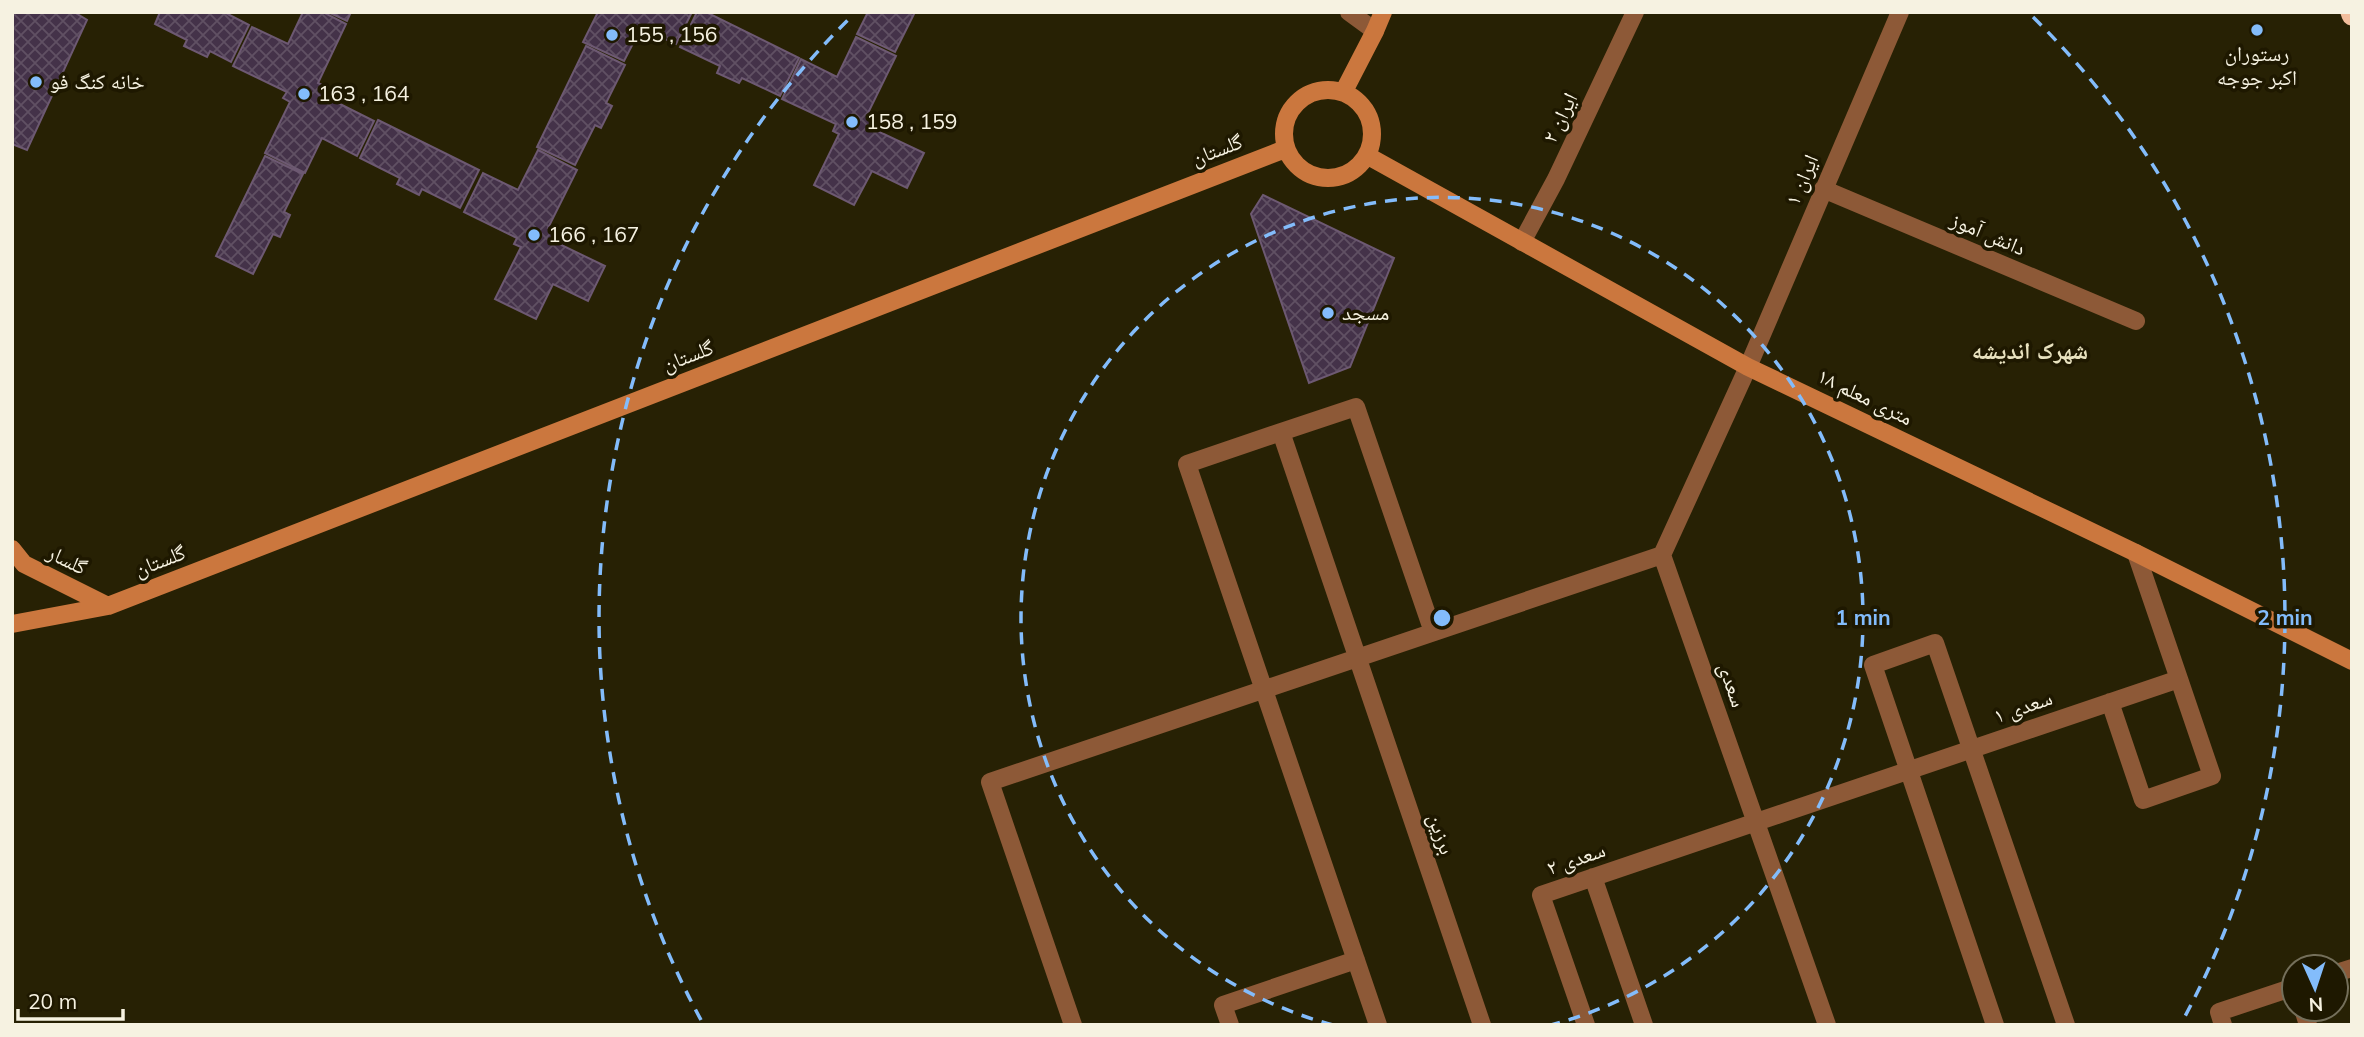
<svg xmlns="http://www.w3.org/2000/svg" width="2364" height="1037" font-family="Mulish,'Noto Naskh Arabic',sans-serif">
	<style>
		.building { fill: url(#building-cross-hatch); stroke: #6d5972; stroke-width: 2 }
		.lines { fill: none; stroke-linecap: round; stroke-linejoin: round }
		.street { stroke: #8d5937; stroke-width: 18 }
		.secondary { stroke: #cb773e; stroke-width: 18 }
		.highway { stroke: #f2be9d; stroke-width: 21 }
		.ring { fill: none; stroke: #83bcfb; stroke-width: 3.5; stroke-dasharray: 12 9 }
		.poi-dot { fill: #83bcfb; stroke: #1e1800; stroke-width: 2.5 }
		.labels { text-anchor: middle; stroke-width: 7; stroke-linejoin: round; paint-order: stroke }
		.poi-label { font-size: 21px; fill: #f6f2e1; stroke: #1e1800; text-anchor: start }
		.street-label { font-size: 21px; fill: #f6f2e1; stroke: #1e1800 }
		.neighbourhood-label { font-size: 23px; font-weight: bold; fill: #e8e2bf; stroke: #1e1800 }
		.centre { fill: #83bcfb; stroke: #1e1800; stroke-width: 3.5 }
		.ring-label { font-size: 21px; text-anchor: middle; font-weight: bold; fill: #83bcfb; stroke: #1e1800; stroke-width: 7; stroke-linejoin: round; paint-order: stroke }
	</style>
	<defs>
		<pattern id="building-cross-hatch" width="8" height="8" patternUnits="userSpaceOnUse" patternTransform="scale(1.75)"><rect width="8" height="8" fill="#443249"/><path d="M0 0l8 8M0 8l8-8" fill="none" stroke="#605063"/></pattern>
	</defs>
	<rect width="100%" height="100%" fill="#272104"/>
	<path class="building" d="M12 12H74L87 20 27 150 12 144Z
		M160 12H224L249 25 231 62 210 51 207 57 184 46 187 40 155 24Z
		M303 12H323L346 24 318 83 326 87 322 95 374 121 357 156 322 138 305 173 265 153 290 102 283 98 287 92 233 66 252 27 288 44Z
		M328 12H351L347 21Z
		M598 12H692L676 44 641 28 624 61 583 42Z
		M697 12H706L799 58 780 96 742 78 739 83 717 73 720 66 680 47Z
		M868 12H915L895 52 857 34Z
		M856 37 896 56 867 115 875 119 871 128 924 153 907 188 872 171 854 205 814 185 839 134 833 131 836 124 782 99 801 59 837 77Z
		M586 46 625 65 606 103 612 106 601 128 595 125 575 165 537 147Z
		M378 120 479 170 460 208 422 189 419 195 397 184 400 178 360 158Z
		M538 150 577 170 548 228 557 233 553 241 605 266 588 301 553 284 536 319 495 299 521 247 514 244 517 238 464 212 483 173 518 190Z
		M265 156 303 174 284 212 290 215 280 237 273 234 253 274 216 256Z
		M1263 195 1394 258 1350 367 1309 383 1251 214Z"/>
	<g class="lines">
		<path class="street" d="M1349 12 1375 31
			M1823 189 2136 321
			M1522 242 1556 179 1635 12
			M1281 432 1187 464 1378 1025
			M1433 632 1356 407 1281 432 1482 1025
			M2110 702 2143 800 2212 776 2179 679
			M1593 877 1644 1025
			M2336 973 2352 968
			M2303 1009 2308 1025
			M1073 1025 990 782 1662 555
			M1230 1025 1223 1005 1356 960
			M1586 1025 1541 895 2179 679 2136 553
			M1827 1025 1662 555 1748 367 1900 12
			M1995 1025 1873 665 1935 643 2066 1025
			M2223 1025 2219 1012 2294 987"/>
		<path class="secondary" d="M1284 134a44 44 0 1 1 88 0a44 44 0 1 1-88 0Z
			M1344 91 1375 31 1383 12
			M1368 156 1748 367 2136 553 2352 661
			M12 549 24 564 108 606
			M12 624 108 606 1285 149"/>
		<path class="highway" d="M2351 12 2352 15"/>
	</g>
	<g class="ring">
		<path d="M1333 1025A421 421 0 1 1 1551 1025"/>
		<path d="M701 1020A843 843 0 0 1 851 17M2033 17A843 843 0 0 1 2183 1020"/>
	</g>
	<g class="poi-dot">
		<circle cx="2257" cy="30" r="7"/>
		<circle cx="612" cy="35" r="7"/>
		<circle cx="36" cy="82" r="7"/>
		<circle cx="304" cy="94" r="7"/>
		<circle cx="852" cy="122" r="7"/>
		<circle cx="534" cy="235" r="7"/>
		<circle cx="1328" cy="313" r="7"/>
	</g>
	<g class="labels">
		<g class="poi-label">
			<text x="626" y="42">155 , 156</text>
			<text x="2257" y="61" text-anchor="middle">رستوران<tspan x="2257" dy="24">اکبر جوجه</tspan></text>
			<text x="50" y="89">خانه کنگ فو</text>
			<text x="318" y="101">163 , 164</text>
			<text x="866" y="129">158 , 159</text>
			<text x="548" y="242">166 , 167</text>
			<text x="1342" y="320">مسجد</text>
		</g>
		<g class="street-label">
			<text transform="translate(1560 118) rotate(-64)" y="7">ایران ۲</text>
			<text transform="translate(1217 150) rotate(-21)" y="7">گلستان</text>
			<text transform="translate(1802 180) rotate(-67)" y="7">ایران ۱</text>
			<text transform="translate(1988 234) rotate(23)" y="7">دانش آموز</text>
			<text transform="translate(688 356) rotate(-21)" y="7">گلستان</text>
			<text transform="translate(1865 397) rotate(26)" y="7">۱۸ متری معلم</text>
			<text transform="translate(67 560) rotate(26)" y="7">گلسار</text>
			<text transform="translate(160 561) rotate(-21)" y="7">گلستان</text>
			<text transform="translate(1732 685) rotate(71)" y="7">سعدی</text>
			<text transform="translate(2023 707) rotate(-19)" y="7">سعدی ۱</text>
			<text transform="translate(1441 834) rotate(71)" y="7">برزین</text>
			<text transform="translate(1576 859) rotate(-19)" y="7">سعدی ۲</text>
		</g>
		<g class="neighbourhood-label">
			<text x="2030" y="359">شهرک اندیشه</text>
		</g>
	</g>
	<circle cx="1442" cy="618" r="10" class="centre"/>
	<g class="ring-label">
		<text x="1863" y="625">1 min</text>
		<text x="2285" y="625">2 min</text>
	</g>
	<rect width="2364" height="1037" fill="none" stroke="#f6f2e1" stroke-width="28"/>
	<g transform="translate(2315 988) rotate(177)"><circle r="33" fill="#1e1800" stroke="#746f5a" stroke-width="2"/>
	<path d="M0-5L12 26L0 18L-12 26Z" fill="#83bcfb"/>
	<text y="-10" font-size="19" font-weight="bold" text-anchor="middle" fill="#f6f2e1">N</text>
	</g>
	<path d="M18 1009v10h105v-10" fill="none" stroke="#f6f2e1" stroke-width="3.5"/>
	<text x="28" y="1009" font-size="21" fill="#f6f2e1" stroke="#1e1800" stroke-width="5" paint-order="stroke">20 m</text>
</svg>
